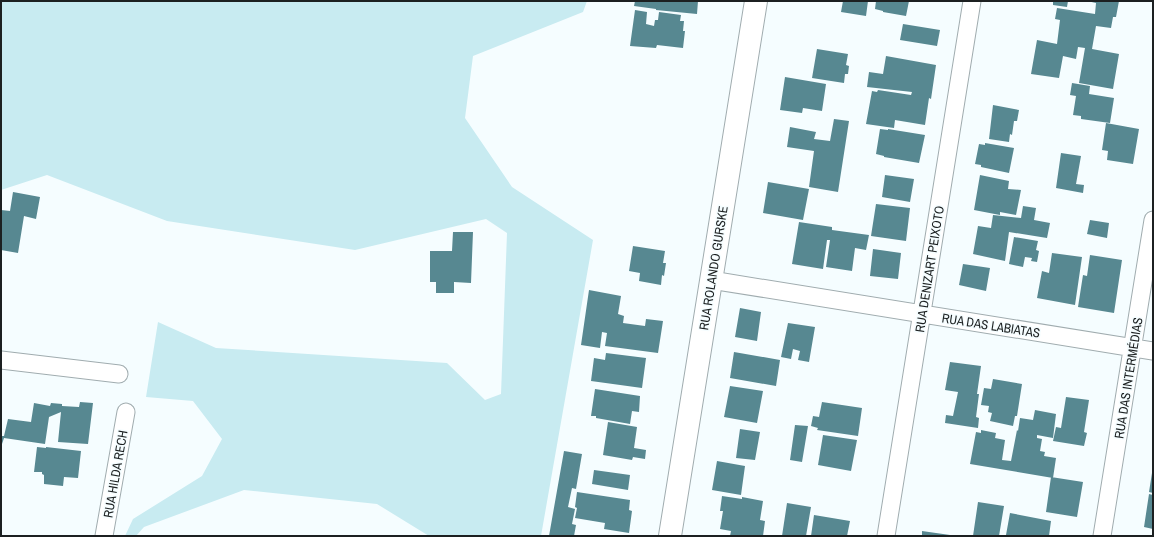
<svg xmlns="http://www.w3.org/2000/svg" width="1154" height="537" font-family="'Archivo Narrow',sans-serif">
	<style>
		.green { fill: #c8ebf1 }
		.building { fill: #578891 }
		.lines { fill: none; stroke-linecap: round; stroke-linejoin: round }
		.minor-casing { stroke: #a0acaf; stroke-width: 19 }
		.tertiary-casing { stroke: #a0acaf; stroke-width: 24 }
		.minor { stroke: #fff; stroke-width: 17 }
		.tertiary { stroke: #fff; stroke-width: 22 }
		.labels { text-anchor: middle; stroke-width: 3; stroke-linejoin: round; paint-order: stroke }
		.street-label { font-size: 13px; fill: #1c2021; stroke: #f5fdff }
	</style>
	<rect width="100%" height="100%" fill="#f5fdff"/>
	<path class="green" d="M1 1H587L583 12 473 56 465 118 512 187 593 240 541 536H429L377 504 244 490 144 527 136 536H125L133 519 202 476 222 439 193 401 146 397 158 322 216 348 447 363 485 400 501 394 507 233 486 219 355 250 167 221 47 175 1 190Z"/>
	<path class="building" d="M635 1H698L697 14 656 10V9L634 6Z
		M843 1H868L866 16 841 12Z
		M876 1H909L906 16 883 12V11L875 9Z
		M1053 1H1068L1067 7 1053 5Z
		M1087 1H1119L1116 17H1113L1111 28 1096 26 1092 49 1119 54 1113 89 1079 83 1085 48 1078 47 1076 59 1063 56 1059 78 1031 74 1037 40 1057 44 1060 20 1055 19 1057 8 1095 14 1096 3Z
		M635 10 647 12 646 24 654 26 655 20H658L659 12 681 15 680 21H684L683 31H685L683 48 657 45 656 48 630 46Z
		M903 24 940 30 937 46 900 40Z
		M817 49 848 54 846 65 849 66 848 74H845L844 83 812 78Z
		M886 56 936 65 931 99 929 98 925 125 895 120 894 128 866 124 872 91 877 92 878 90 911 95 912 92 867 87 869 72 883 74Z
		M785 77 826 84 822 111 803 108 802 113 780 110Z
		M1072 83 1090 86 1089 94 1114 98 1110 123 1081 119V116L1073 115 1076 96 1070 95Z
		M993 105 1019 110 1017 121H1014L1012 135 1010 134 1009 142 989 139Z
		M834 119 849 121 838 192 809 187 814 151 787 147 790 127 816 132 814 139 830 141Z
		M1106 123 1139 129 1133 164 1107 160 1108 151 1102 150Z
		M880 129 888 130V129L925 135 919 163 884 157V156L876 154Z
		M985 143 1014 148 1009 173 981 167V165L975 164 979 144 985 145Z
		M1061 153 1081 156 1076 184 1084 185 1083 193 1056 188Z
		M885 175 914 179 910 202 882 197Z
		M980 175 1009 181 1008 189 1021 190 1016 215 1000 212V215L974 210Z
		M768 182 809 189 803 220 763 213Z
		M13 192 40 197 36 219 24 216 18 253 1 250V210L10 211Z
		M876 204 910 208 906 241 871 236Z
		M1023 206 1036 208 1034 220 1050 223 1047 238 1009 232 1005 261 973 254 978 226 991 228 993 215 1021 218Z
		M1090 220 1109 223 1107 238 1087 234Z
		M799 222 832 227V230L869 235 866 250 855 248 852 271 826 267 830 240H827L823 269 792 264Z
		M453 232H473L471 283 454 282V293H436V282H430V251H452Z
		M1014 237 1038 241 1036 250 1039 251 1037 262 1031 261 1032 258 1025 257 1023 267 1009 264Z
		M633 246 665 251 663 263H666L664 276 662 275 661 285 639 281 640 273 629 271Z
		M873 249 901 253 898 279 870 276Z
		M1052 253 1082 257 1075 305 1037 298 1042 271 1049 273Z
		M1090 255 1122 260 1114 313 1078 307 1083 275 1087 276Z
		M963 264 990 268 986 291 959 285Z
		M589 290 621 296 618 314 624 316 623 323 645 326 646 319 663 321 658 353 605 346 607 333 602 332 600 348 581 345Z
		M740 308 761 312 757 341 735 337Z
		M788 323 815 327 809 362 798 360 800 351 793 349 791 359 781 357Z
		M734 352 780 360 776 386 730 378Z
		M606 353 646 358 642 388 591 381 594 358 605 360Z
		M950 362 981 366 977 394H979L976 417 979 418 978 428 945 423 946 415 953 416 958 392 945 390Z
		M993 379 1022 384 1017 416H1015L1013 426 990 421 992 413 988 412 989 406 981 405 984 388 991 389Z
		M730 386 763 391 757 423 724 417Z
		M595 389 640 396 639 412 632 411 630 424 596 418V416H591Z
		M1066 397 1089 400 1084 432 1087 433 1084 446 1053 441 1056 427 1061 428Z
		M80 402 93 403 88 444 58 442 61 412 49 417 45 444 4 438 1 447V436H4L8 419 31 422 34 403 50 406 51 403 62 404V406L79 407Z
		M822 402 862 408 858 436 817 430 818 428 811 426 813 416 819 417Z
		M1035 410 1056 414 1053 438 1037 435V438L1042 439 1040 451 1045 452 1044 456 1056 458 1053 478 970 464 976 432 981 433V430L996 433 995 438 1005 440 1002 460 1011 461 1017 430 1018 431 1020 418 1033 420Z
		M608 422 637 427 634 448 646 450 645 459 633 457 632 460 603 455Z
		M795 425 808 426 802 462 790 460Z
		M740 429 760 432 755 460 736 458Z
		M823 435 857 440 851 471 818 465Z
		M37 447 46 448V447L81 451 78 478 64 477 63 486 44 484V475L42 474V472H34Z
		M564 451 582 454 576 489 572 488 568 507 575 509 572 524 576 525 574 536H549Z
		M717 461 745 466 741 495 712 490Z
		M594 470 630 475 628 490 592 484Z
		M1152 473H1153V493L1149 492Z
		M1051 477 1083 482 1077 517 1046 512Z
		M577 492 630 500 629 510 632 511 629 533 604 529 605 523 575 518 577 508 575 507Z
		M1149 494 1153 495V529L1144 527Z
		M722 496 742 499V497L763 501 760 520 765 521 763 536H730L731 531 720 529 723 511H720Z
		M978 502 1004 506 999 536H973Z
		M787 503 811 507 806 536H782Z
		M1010 513 1051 521 1049 536H1012L1006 535Z
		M814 515 850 521 847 536H811Z
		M922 531 950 535V536H922Z"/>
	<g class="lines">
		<g class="minor-casing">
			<path id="minor" d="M711 280 1153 351
				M1 360 119 374
				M104 536 126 412
				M886 536 972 1
				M1102 536 1153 220"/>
		</g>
		<g class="tertiary-casing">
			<path id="tertiary" d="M670 536 756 1"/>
		</g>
		<use href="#minor" class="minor"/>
		<use href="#tertiary" class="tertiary"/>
	</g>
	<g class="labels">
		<g class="street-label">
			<text transform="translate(713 268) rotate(-81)" y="5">RUA ROLANDO GURSKE</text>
			<text transform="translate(929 269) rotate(-81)" y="5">RUA DENIZART PEIXOTO</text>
			<text transform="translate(991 325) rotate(9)" y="5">RUA DAS LABIATAS</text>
			<text transform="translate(1128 378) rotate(-81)" y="5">RUA DAS INTERMÉDIAS</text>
			<text transform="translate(115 474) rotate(-80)" y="5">RUA HILDA RECH</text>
		</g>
	</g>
	<rect width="1154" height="537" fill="none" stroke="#1c2021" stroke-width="4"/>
</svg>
